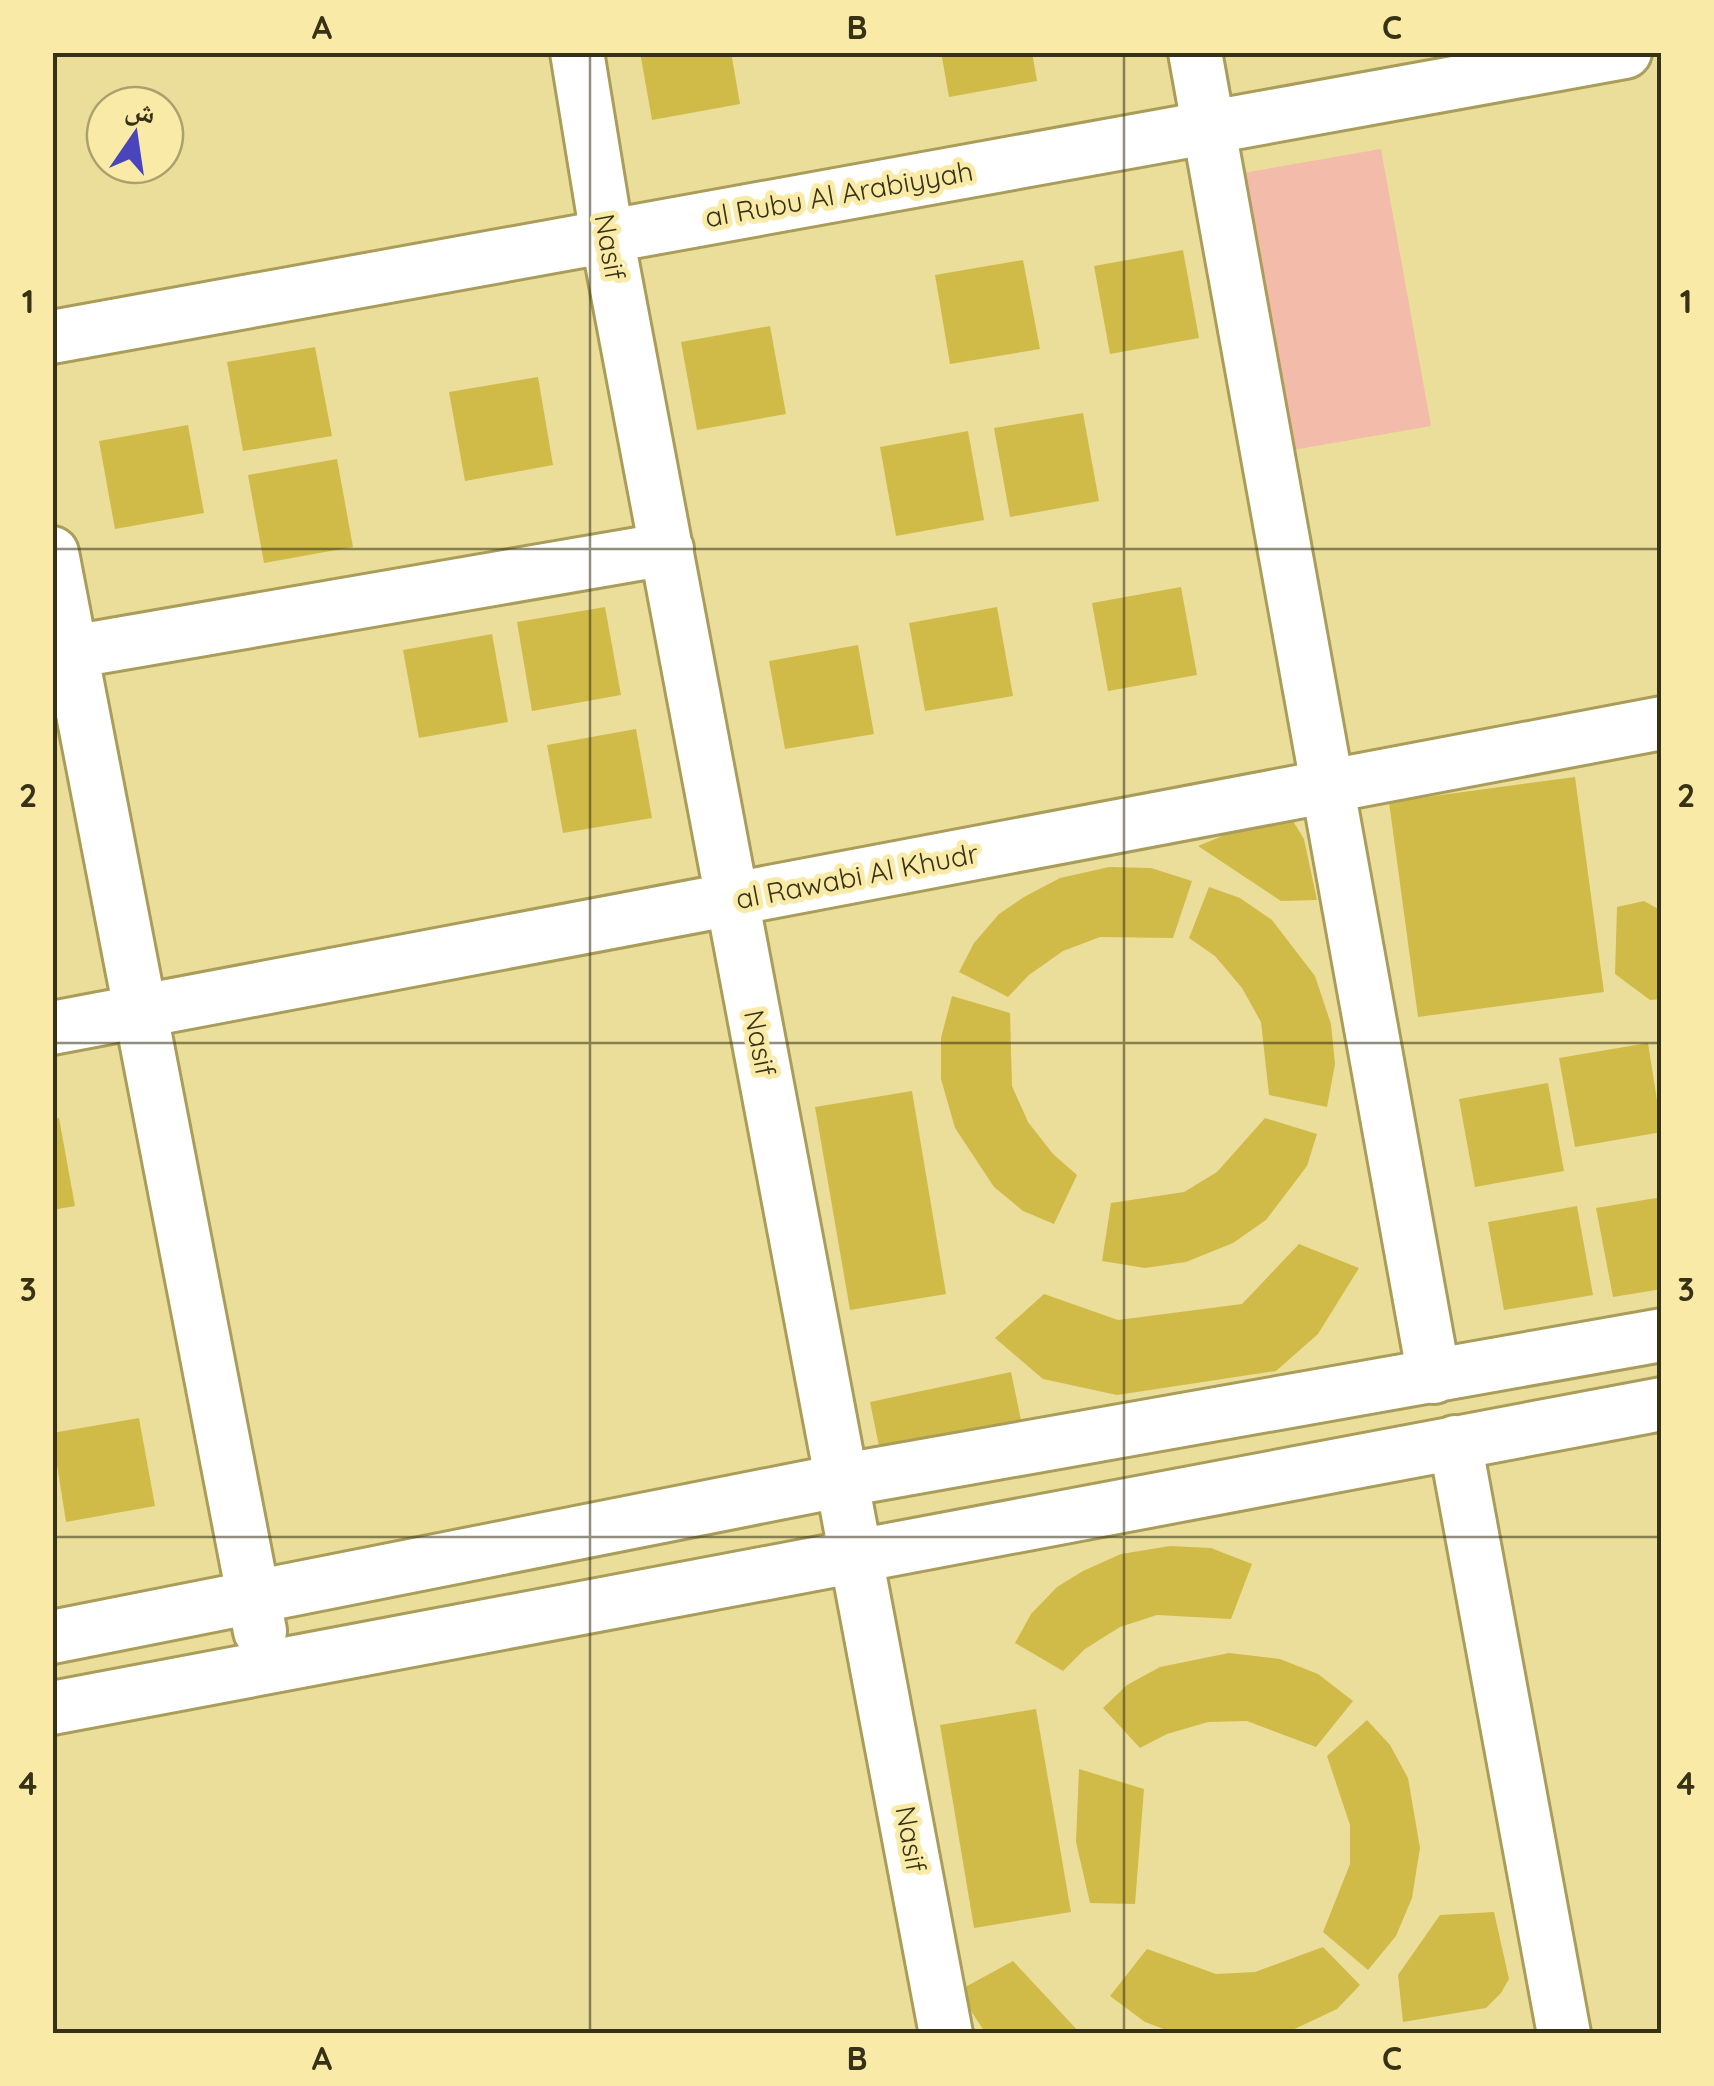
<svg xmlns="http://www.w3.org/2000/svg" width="1714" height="2086" font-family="Quicksand,'Noto Naskh Arabic',sans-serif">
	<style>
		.grass { fill: #f3bba9 }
		.building { fill: #d0bb49 }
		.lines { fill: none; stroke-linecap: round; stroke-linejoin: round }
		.minor-casing { stroke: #aa9d5a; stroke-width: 58 }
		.minor { stroke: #fff; stroke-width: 52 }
		.grid { fill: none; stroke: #373216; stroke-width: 2.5; stroke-opacity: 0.55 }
		.labels { text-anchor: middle; stroke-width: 10; stroke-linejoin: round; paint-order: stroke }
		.street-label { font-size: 28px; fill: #373216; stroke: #f9eba7 }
		.neatline { fill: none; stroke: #373216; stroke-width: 4 }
		.grid-label { font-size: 32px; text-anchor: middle; font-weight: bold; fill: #373216 }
	</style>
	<rect width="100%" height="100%" fill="#ebde9a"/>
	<path class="grass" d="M1381 149 1431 426 1287 451 1237 174Z"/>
	<path class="building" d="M640 52H731L740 104 652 120Z
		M941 52H1032L1037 81 949 97Z
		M1183 250 1199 338 1110 354 1094 266Z
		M1023 260 1040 349 950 364 935 275Z
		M770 326 786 414 697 430 681 342Z
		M315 347 332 436 243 451 227 362Z
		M538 377 553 465 465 481 449 392Z
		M1083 413 1099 501 1010 517 994 428Z
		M188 425 204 513 115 529 99 441Z
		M968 431 984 520 896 536 880 447Z
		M337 459 353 547 264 563 248 475Z
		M1181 587 1197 675 1108 691 1092 603Z
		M605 607 621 695 532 711 517 622Z
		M997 607 1013 696 925 711 909 623Z
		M492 634 508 722 419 738 403 650Z
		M858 645 874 734 785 749 769 661Z
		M636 729 652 818 563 833 547 745Z
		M1575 777 1604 992 1418 1017 1389 802Z
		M1293 821 1304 839 1317 900 1281 901 1198 846 1237 830Z
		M1109 867 1151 868 1192 881 1173 938 1100 937 1063 951 1029 975 1008 997 959 972 974 943 999 914 1024 897 1060 878Z
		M1209 887 1240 898 1272 920 1315 976 1331 1024 1335 1064 1327 1107 1269 1095 1261 1022 1242 988 1215 956 1189 938Z
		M1644 901 1662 911V999L1650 1000 1615 974 1617 907Z
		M952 996 1010 1013 1012 1086 1028 1122 1053 1154 1077 1175 1054 1224 1023 1211 994 1187 955 1128 941 1079V1038Z
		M1648 1043 1662 1132 1575 1147 1559 1058Z
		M1548 1083 1564 1171 1475 1187 1459 1099Z
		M912 1091 946 1294 850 1310 815 1107Z
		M59 1118 75 1206 52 1210V1119Z
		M1265 1118 1317 1134 1307 1166 1266 1220 1233 1243 1186 1262 1145 1268 1102 1261 1111 1203 1184 1192 1217 1172Z
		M1662 1197V1289L1613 1297 1596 1208Z
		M1577 1206 1593 1295 1504 1310 1488 1222Z
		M1299 1244 1359 1268 1318 1334 1276 1371 1117 1395 1043 1379 995 1338 1044 1294 1118 1320 1242 1304Z
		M1011 1372 1021 1420 880 1451 870 1402Z
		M139 1418 155 1506 66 1522 52 1433Z
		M1170 1546 1211 1548 1252 1564 1231 1619 1157 1615 1120 1627 1085 1649 1063 1671 1015 1643 1031 1614 1057 1587 1083 1571 1121 1554Z
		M1229 1653 1280 1659 1318 1674 1353 1701 1316 1747 1247 1721 1208 1722 1167 1734 1140 1748 1103 1708 1127 1685 1160 1667Z
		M1036 1709 1071 1912 974 1928 940 1725Z
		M1367 1720 1390 1745 1408 1778 1420 1848 1412 1898 1396 1936 1368 1970 1323 1932 1350 1864V1825L1327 1756Z
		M1079 1769 1144 1789 1135 1904 1090 1903 1076 1842Z
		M1494 1912 1509 1979 1501 1993 1486 2008 1403 2022 1398 1975 1440 1915Z
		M1323 1947 1360 1985 1337 2009 1284 2034H1177L1145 2022 1110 1996 1147 1949 1216 1974 1255 1972Z
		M1013 1961 1081 2034H986L958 1991Z"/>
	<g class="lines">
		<g class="minor-casing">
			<path id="minor" d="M577 52 607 236 946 2034
				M1195 52 1434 1377
				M52 337 1625 52
				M52 553 260 1631
				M71 652 667 549
				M52 1028 1662 723
				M1455 1442 1564 2034
				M52 1637 844 1480 1662 1335
				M52 1708 1662 1404"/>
		</g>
		<use href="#minor" class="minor"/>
	</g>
	<path class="grid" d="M590 52V2034M1124 52V2034M52 549H1662M52 1043H1662M52 1537H1662"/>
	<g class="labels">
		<g class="street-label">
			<text transform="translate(839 194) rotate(-10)" y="10">al Rubu Al Arabiyyah</text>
			<text transform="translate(610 247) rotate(80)" y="10">Nasif</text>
			<text transform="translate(857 876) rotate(-11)" y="10">al Rawabi Al Khudr</text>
			<text transform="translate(760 1043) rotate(79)" y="10">Nasif</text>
			<text transform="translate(911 1839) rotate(80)" y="10">Nasif</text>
		</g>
	</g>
	<rect width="1714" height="2086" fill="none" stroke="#f9eba7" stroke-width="110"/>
	<g transform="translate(135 135) rotate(13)"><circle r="48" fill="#f9eba7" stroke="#aba16d" stroke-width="2.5"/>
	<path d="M0-8L18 38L0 25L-18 38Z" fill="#4a45bc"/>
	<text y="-15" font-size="28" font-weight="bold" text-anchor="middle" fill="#373216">ش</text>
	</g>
	<rect x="55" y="55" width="1604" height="1976" class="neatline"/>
	<g class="grid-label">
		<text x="322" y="39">A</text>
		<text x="857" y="39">B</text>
		<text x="1392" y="39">C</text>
		<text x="28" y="313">1</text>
		<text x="1686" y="313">1</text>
		<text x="28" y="807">2</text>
		<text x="1686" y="807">2</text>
		<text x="28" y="1301">3</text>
		<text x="1686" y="1301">3</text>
		<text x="28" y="1795">4</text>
		<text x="1686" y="1795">4</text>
		<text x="322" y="2070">A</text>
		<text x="857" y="2070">B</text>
		<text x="1392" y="2070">C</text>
	</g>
</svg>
